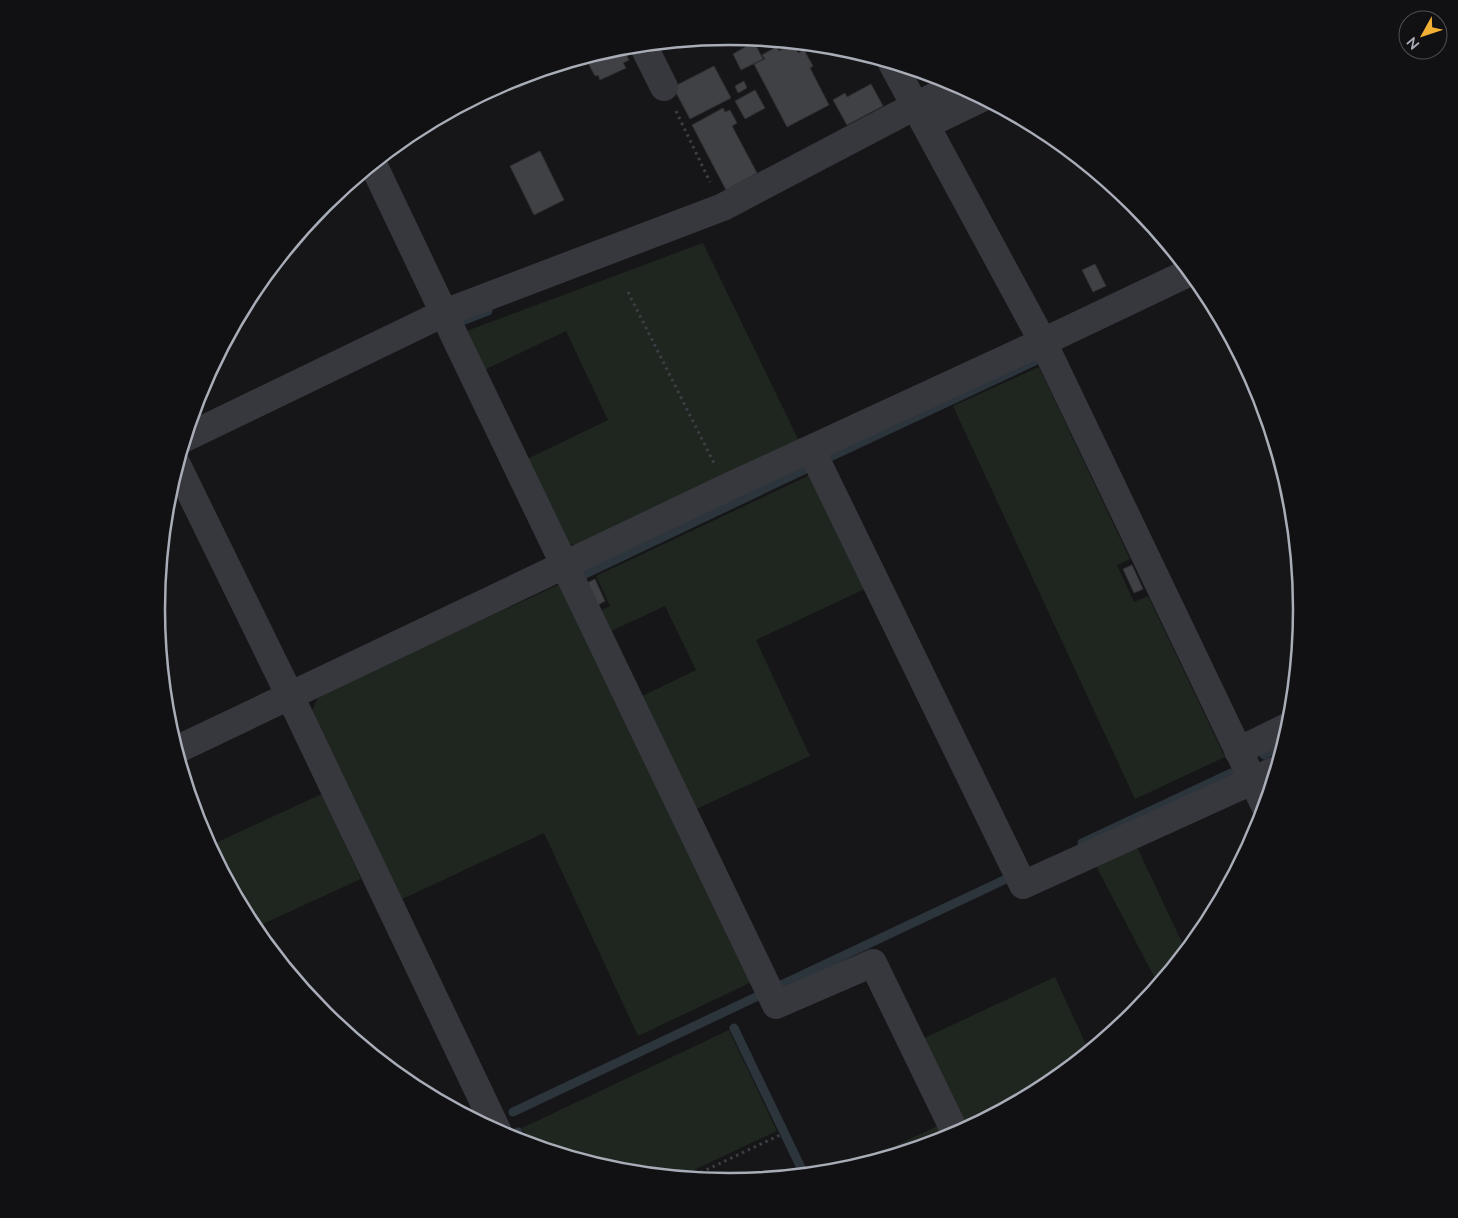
<svg xmlns="http://www.w3.org/2000/svg" width="1458" height="1218" font-family="Lato,sans-serif">
	<style>
		.green { fill: #1e261f }
		.lines { fill: none; stroke-linecap: round; stroke-linejoin: round }
		.stream { stroke: #2c353c; stroke-width: 9 }
		.building { fill: #404145; stroke: #303034 }
		.path { stroke: #3d3f44; stroke-width: 3; stroke-dasharray: 2.5 4; stroke-linecap: butt }
		.minor { stroke: #37383d; stroke-width: 28 }
		.rim { fill: none; stroke: #a8adb8; stroke-width: 2.5 }
	</style>
	<rect width="100%" height="100%" fill="#161618"/>
	<path class="green" d="M703 243 799 441 574 545 562 543 523 461 608 420 566 331 480 372 461 333Z
		M1039 367 1130 559 1117 565 1134 602 1148 596 1225 757 1135 799 953 406Z
		M812 474 867 588 756 640 810 756 690 812 636 699 696 670 665 606 605 634 595 613 610 606 596 576Z
		M560 584 756 980 638 1036 544 833 398 901 310 715 319 695Z
		M322 794 361 879 254 928 209 846Z
		M1136 845 1186 951 1158 984 1095 864Z
		M1055 977 1089 1051 1047 1085 963 1130 920 1040Z
		M729 1030 777 1131 679 1177 617 1171 530 1144 522 1128Z
		M944 1123 948 1138 843 1170Z"/>
	<g class="lines">
		<path class="stream" d="M459 322 488 311
			M828 458 1035 361
			M581 576 808 468
			M1264 755 1283 745
			M1082 843 1231 773
			M779 986 1004 880
			M734 1028 804 1174
			M513 1112 758 996
			M518 1132 522 1142"/>
	</g>
	<path class="building" d="M754 42 763 59 741 70 733 54Z
		M793 43 798 53 804 50 813 66 810 68 829 105 787 127 754 64 765 59 762 55 776 47 779 51Z
		M618 47H622L629 60 623 63 626 68 600 80 598 75 595 76 585 57Z
		M556 66 558 69 518 88 514 79Z
		M714 66 731 98 690 119 673 87Z
		M744 81 747 88 738 93 735 86Z
		M871 84 883 106 847 125 833 100 845 93 847 97Z
		M755 90 765 108 745 119 735 101Z
		M723 108 725 112 730 110 737 123 732 126 757 173 726 190 692 125Z
		M540 151 564 200 534 215 510 166Z
		M1095 264 1106 286 1093 292 1082 270Z
		M1132 565 1143 589 1134 593 1123 569Z
		M595 579 605 601 596 606 585 584Z"/>
	<g class="lines">
		<path class="path" d="M676 111 710 182
			M628 292 714 463
			M689 1178 780 1135"/>
		<path class="minor" d="M643 45 664 87
			M892 63 1043 342 1265 806
			M926 125 982 98
			M373 164 444 313 454 335 776 1005 873 963 956 1134
			M185 438 444 313 723 207 915 106 958 85
			M811 449 1023 885 1276 770
			M177 465 290 696 498 1132
			M176 750 726 488 1027 349 1043 342 1190 272
			M1238 751 1289 726"/>
	</g>
	<path d="M0 0H1458V1218H0ZM165 609a564 564 0 1 1 1128 0a564 564 0 1 1-1128 0Z" fill="#111113" fill-rule="evenodd"/>
	<path class="rim" d="M165 609a564 564 0 1 1 1128 0a564 564 0 1 1-1128 0Z"/>
	<g transform="translate(1423 35) rotate(230)"><circle r="24" fill="#111113" stroke="#4d4f55"/>
	<path d="M0-4L9 19L0 12L-9 19Z" fill="#f2b134"/>
	<text y="-8" font-size="14" font-weight="bold" text-anchor="middle" fill="#a8adb8">N</text>
	</g>
</svg>
